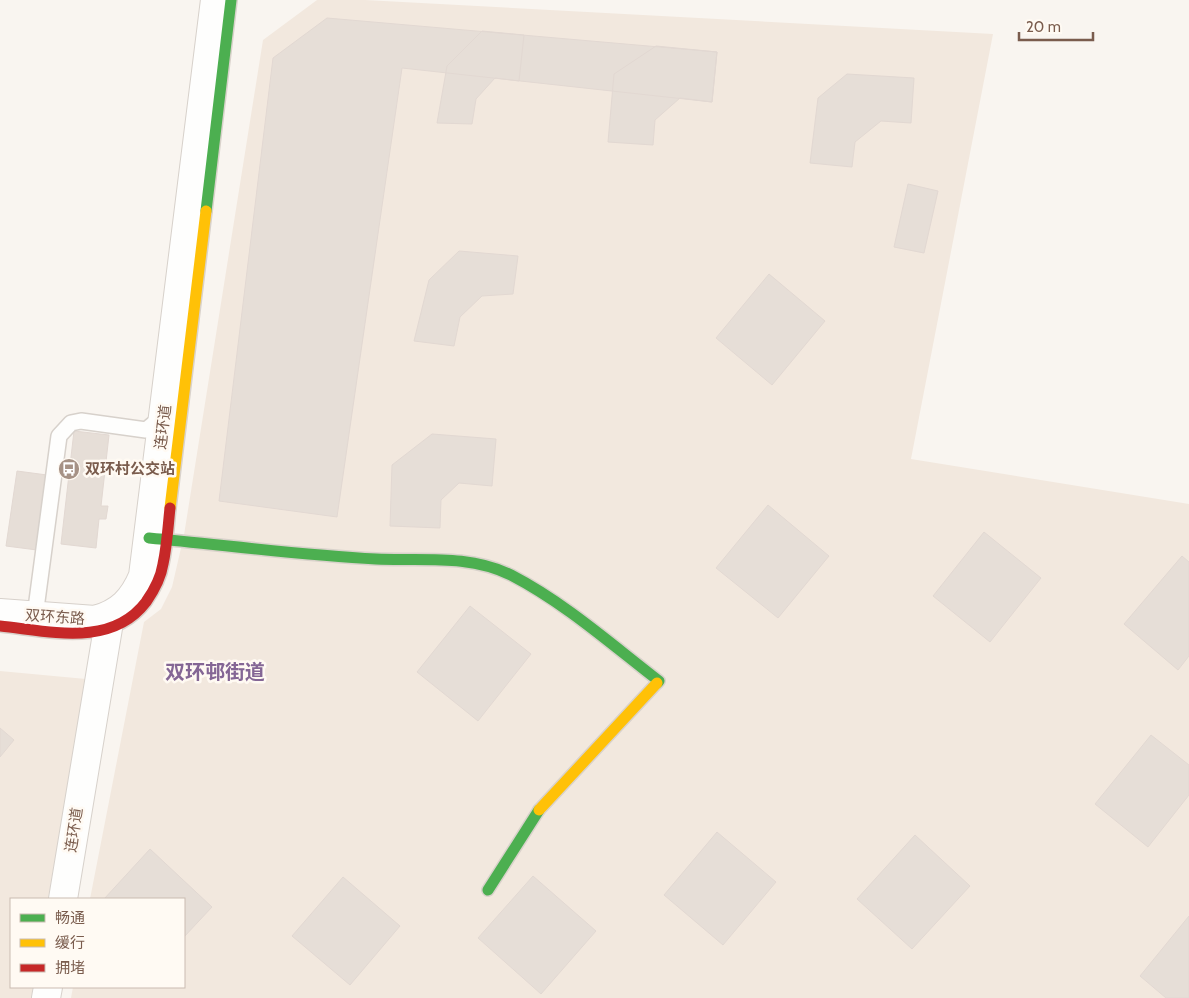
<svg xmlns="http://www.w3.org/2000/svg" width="1189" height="998" font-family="Cabin,'Noto Sans SC',sans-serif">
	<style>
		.residential { fill: #f2e8de }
		.building { fill: #e6ded7; stroke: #e2d8d2 }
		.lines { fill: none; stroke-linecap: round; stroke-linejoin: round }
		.lane-casing { stroke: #d7d1cb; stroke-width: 18 }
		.street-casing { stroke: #d7d1cb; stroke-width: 30 }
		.fast-casing { stroke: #d9d2cb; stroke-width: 14 }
		.slow-casing { stroke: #d9d2cb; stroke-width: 14 }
		.jam-casing { stroke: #d9d2cb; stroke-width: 14 }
		.lane { stroke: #fefefd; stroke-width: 15 }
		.street { stroke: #fefefd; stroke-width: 28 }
		.fast { stroke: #4caf50; stroke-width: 11 }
		.slow { stroke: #ffc107; stroke-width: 11 }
		.jam { stroke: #c62828; stroke-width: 11 }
		.labels { text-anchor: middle; stroke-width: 5; stroke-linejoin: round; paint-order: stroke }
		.street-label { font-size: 15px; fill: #7a5c4d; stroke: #fffaf3 }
		.poi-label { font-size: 15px; font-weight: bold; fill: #7a5c4d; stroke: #fffaf3; text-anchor: start }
		.district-label { font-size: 20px; font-weight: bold; fill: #846695; stroke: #fffaf3 }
	</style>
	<rect width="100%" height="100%" fill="#f9f5f0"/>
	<path class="residential" d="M317 0H365L993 34 911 459 1189 504V998H71L73 987H184V899H90L144 622 161 609 172 587 184 535 263 40Z
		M0 671 86 679 48 899H11V987H33L31 998H0Z"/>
	<path class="building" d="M327 18 717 52 712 102 402 68 337 517 219 501 273 58Z
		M482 31 524 35 519 81 495 78 476 99 472 124 437 123 447 66Z
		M656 46 717 52 712 102 680 98 655 120 653 145 608 142 614 74Z
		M847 74 914 78 911 123 881 121 855 142 852 167 810 163 818 98Z
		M908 184 938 191 924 253 894 247Z
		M459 251 518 256 513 294 482 296 460 317 454 346 414 341 429 280Z
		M769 274 825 321 772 385 716 338Z
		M74 431 109 435 101 506H108L106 519H99L96 548 61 544Z
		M432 434 496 439 492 486 459 483 441 500 440 528 390 526 392 465Z
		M17 471 47 475 37 550 6 546Z
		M768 505 829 556 778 618 716 568Z
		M984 532 1041 578 990 642 933 596Z
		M1182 556 1189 562V656L1178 670 1124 624Z
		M470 606 531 654 478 721 417 672Z
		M0 728 14 740 0 757Z
		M1151 735 1189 765V795L1148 847 1095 804Z
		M717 832 776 882 723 945 664 895Z
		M915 835 970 886 912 949 857 899Z
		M150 849 212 907 184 937V899H104Z
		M533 876 596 931 541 994 478 938Z
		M343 877 400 926 350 985 292 936Z
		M1189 916V998H1166L1140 976Z"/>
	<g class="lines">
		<g class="lane-casing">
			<path id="lane" d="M38 622 35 616 59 436 71 423 81 421 146 430 162 417"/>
		</g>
		<g class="street-casing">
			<path id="street" d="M0 613 95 620C120 613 133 600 143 576L215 0
				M63 899 110 616
				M46 998 48 987"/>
		</g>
		<g class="fast-casing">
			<path id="fast" d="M206 211 231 0
				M149 538C225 545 300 555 376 559 421 561 469 554 511 575 565 603 611 644 659 681L657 683
				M488 890 539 810"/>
		</g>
		<g class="slow-casing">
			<path id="slow" d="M170 508 206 211
				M539 810 657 683"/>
		</g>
		<g class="jam-casing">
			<path id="jam" d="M0 626C49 631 111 648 146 602 153 592 161 577 163 564 167 546 168 526 170 508"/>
		</g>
		<use href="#lane" class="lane"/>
		<use href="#street" class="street"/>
		<use href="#fast" class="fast"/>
		<use href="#slow" class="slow"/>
		<use href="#jam" class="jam"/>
	</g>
	<defs>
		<g id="bus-disc" transform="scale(1.125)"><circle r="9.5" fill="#a69286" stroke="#fffaf3"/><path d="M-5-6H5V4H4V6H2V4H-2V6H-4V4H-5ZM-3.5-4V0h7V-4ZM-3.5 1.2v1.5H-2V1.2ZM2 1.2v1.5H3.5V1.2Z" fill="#fff"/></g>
	</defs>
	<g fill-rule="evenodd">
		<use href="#bus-disc" x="69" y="469"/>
	</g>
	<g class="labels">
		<g class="street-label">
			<text transform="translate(163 427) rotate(-83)" y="5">连环道</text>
			<text transform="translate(55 617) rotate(4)" y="5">双环东路</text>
			<text transform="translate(74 830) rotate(-81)" y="5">连环道</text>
		</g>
		<g class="poi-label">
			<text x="85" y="474">双环村公交站</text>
		</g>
		<g class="district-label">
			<text x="215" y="679">双环邨街道</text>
		</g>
	</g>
	<rect x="10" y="898" width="175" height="90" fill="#fffaf3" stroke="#cabbb1"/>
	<rect x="20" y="914" width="25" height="8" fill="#4caf50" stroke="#cabbb1"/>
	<text x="55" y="923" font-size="15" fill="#7a5c4d">畅通</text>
	<rect x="20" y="939" width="25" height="8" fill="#ffc107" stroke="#cabbb1"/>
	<text x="55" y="948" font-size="15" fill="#7a5c4d">缓行</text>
	<rect x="20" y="964" width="25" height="8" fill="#c62828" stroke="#cabbb1"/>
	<text x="55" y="973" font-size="15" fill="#7a5c4d">拥堵</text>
	<path d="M1019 32v8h74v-8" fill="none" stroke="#7a5c4d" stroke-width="2.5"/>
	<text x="1026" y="32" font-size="15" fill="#7a5c4d" stroke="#fffaf3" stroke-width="4" paint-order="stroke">20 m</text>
</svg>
